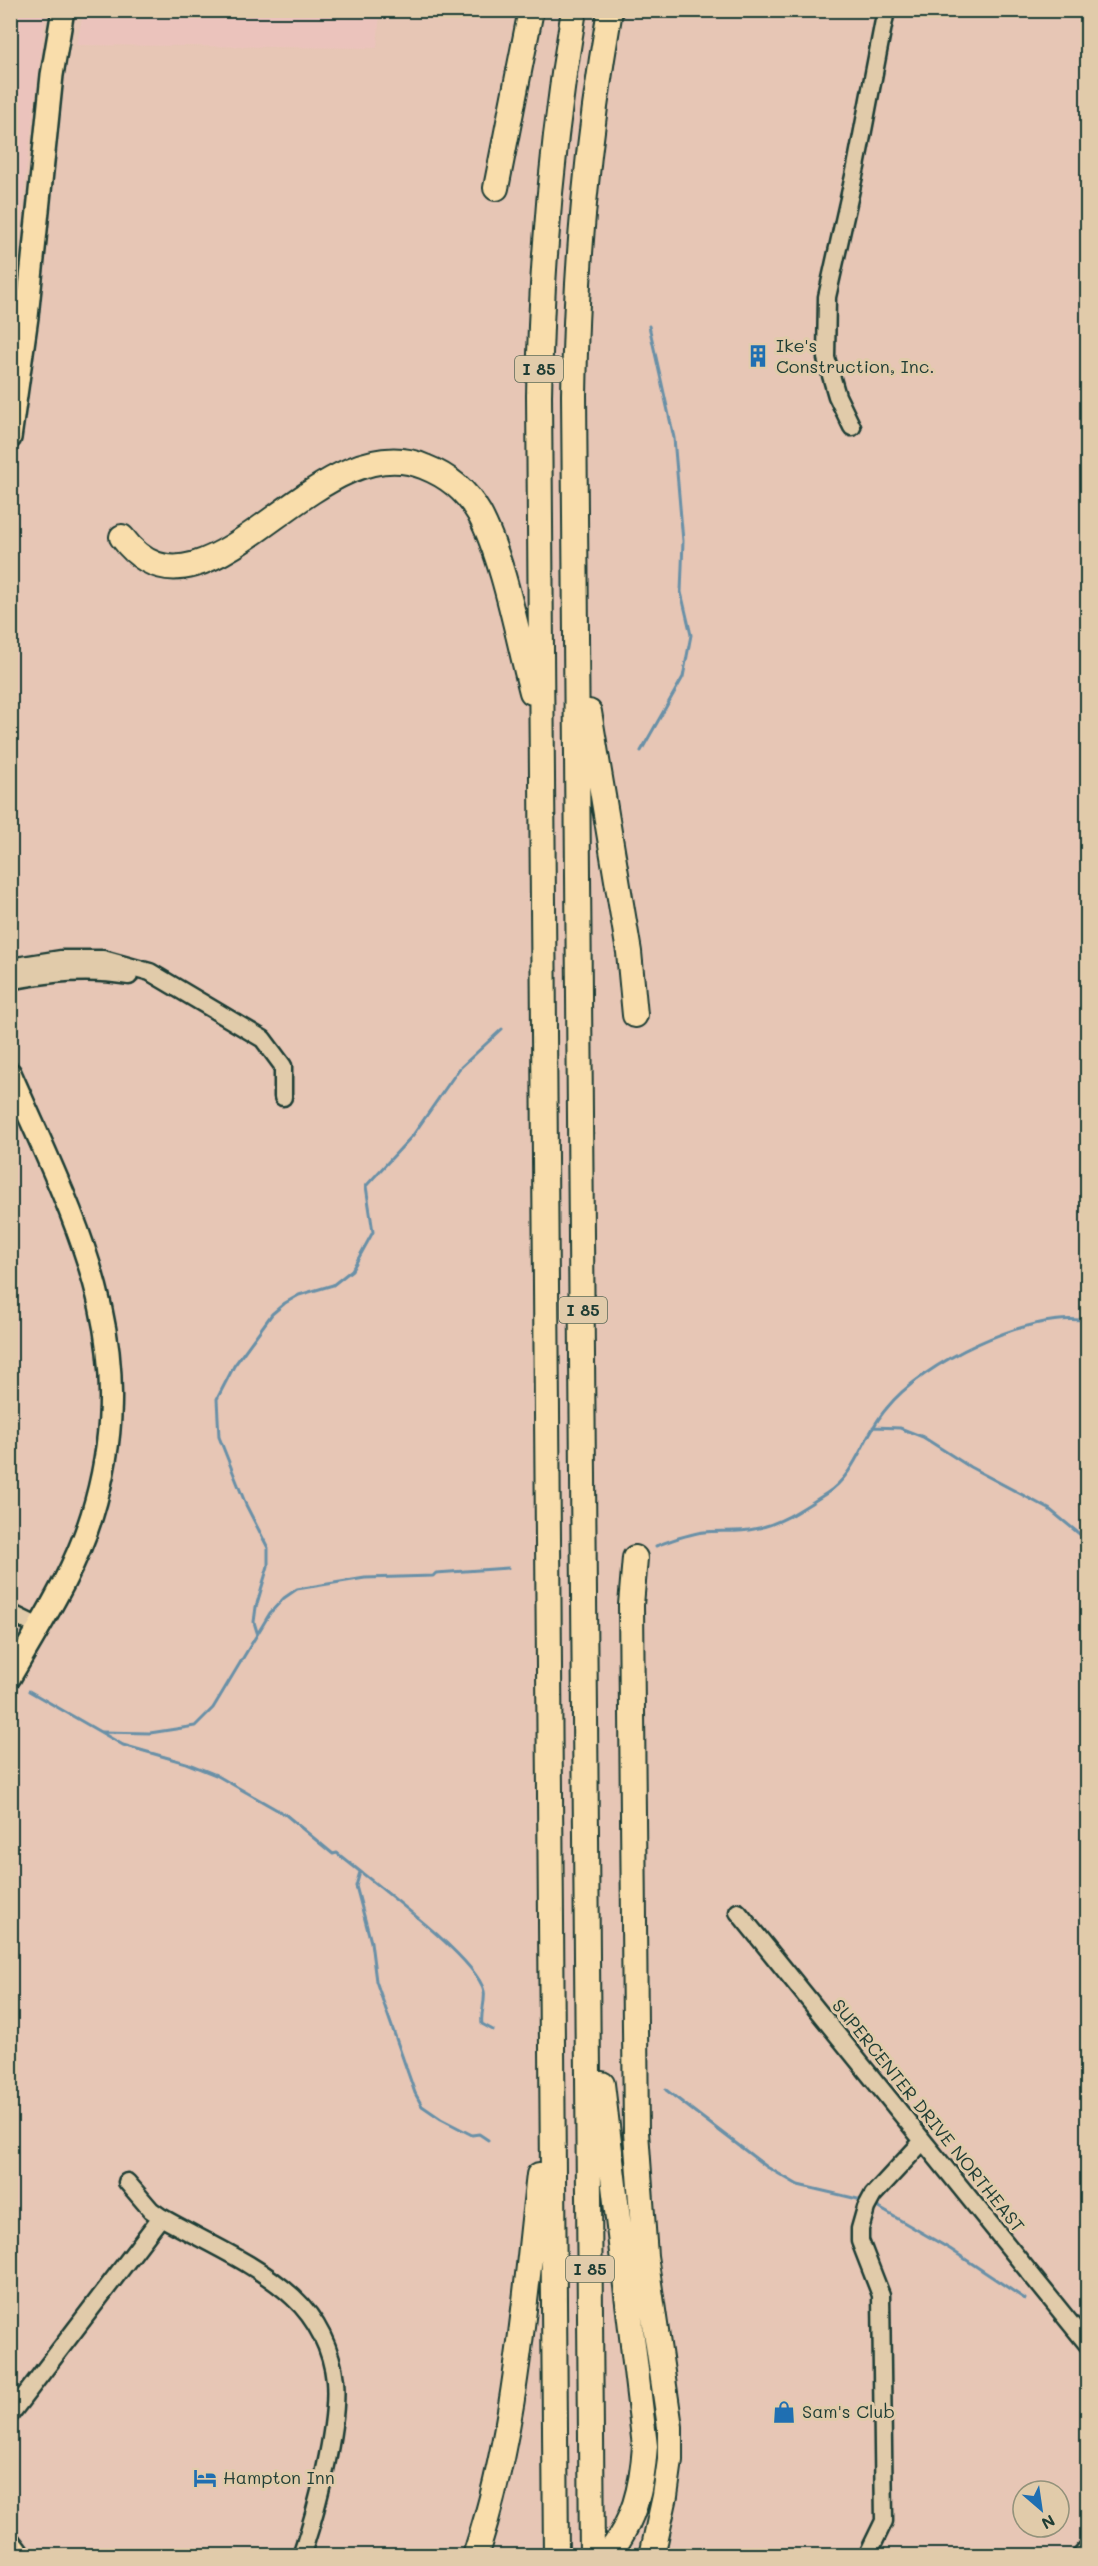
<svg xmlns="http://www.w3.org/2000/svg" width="1098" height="2566" font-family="Mali,sans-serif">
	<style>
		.built { fill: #ebc3bc }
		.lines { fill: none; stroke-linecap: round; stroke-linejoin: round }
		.stream { stroke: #6990a7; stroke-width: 3 }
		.minor-casing { stroke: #1f3d34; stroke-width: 21 }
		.major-casing { stroke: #1f3d34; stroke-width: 26 }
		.highway-casing { stroke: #1f3d34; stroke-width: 28 }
		.minor { stroke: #e1cbaa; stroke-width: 16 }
		.major { stroke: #f9ddab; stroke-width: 21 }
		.highway { stroke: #f9ddab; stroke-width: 24 }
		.labels { text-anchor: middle; stroke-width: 6; stroke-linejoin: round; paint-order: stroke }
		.shield { fill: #e1cbaa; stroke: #596857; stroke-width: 1.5 }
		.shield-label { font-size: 16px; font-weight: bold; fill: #1f3d34 }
		.poi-label { font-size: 18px; fill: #1f3d34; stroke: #e1cbaa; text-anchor: start }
		.street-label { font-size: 18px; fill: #1f3d34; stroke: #e1cbaa }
	</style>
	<rect width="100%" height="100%" fill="#e7c6b5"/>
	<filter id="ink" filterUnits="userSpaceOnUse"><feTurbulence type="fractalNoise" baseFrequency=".0167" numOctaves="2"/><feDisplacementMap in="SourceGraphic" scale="12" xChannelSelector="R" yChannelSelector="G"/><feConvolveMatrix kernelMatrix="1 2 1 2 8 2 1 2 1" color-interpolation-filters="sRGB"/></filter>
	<g filter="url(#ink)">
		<path class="built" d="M11 10 46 11 11 294 10 11Z
			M84 11V10L380 11 377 48 76 45Z"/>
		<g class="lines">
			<path class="stream" d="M641 751 683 677 691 635 681 592 683 541 674 438 649 326
				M873 1427 900 1428 923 1437 970 1467 1049 1509 1088 1541
				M656 1546C672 1540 687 1534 704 1532 720 1530 738 1533 754 1529 781 1524 804 1508 827 1493 857 1473 863 1436 886 1409 922 1363 1029 1310 1088 1321
				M257 1632 254 1622 256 1607 268 1566V1548L246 1505 219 1437 217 1399 234 1366 272 1314 285 1303 299 1295 333 1285 352 1270 373 1232 366 1186 413 1135 459 1069 502 1029
				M29 1691 123 1745 186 1763 216 1775 286 1815 333 1854 337 1853C368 1879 476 1957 484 1991 486 2002 480 2013 482 2024L493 2030
				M101 1732 150 1733 195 1726 213 1708 270 1613 284 1598 297 1589 365 1578 433 1576 436 1573 508 1568
				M360 1872 356 1886 371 1942 376 1981 415 2093 422 2106 441 2119 472 2135 479 2134 488 2140
				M666 2090 767 2167 798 2185 862 2200
				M874 2205 950 2249 1025 2299"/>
			<g class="minor-casing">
				<path id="minor" d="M10 315 27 317
					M852 427 837 396 826 358 827 297 856 167 886 10
					M10 967 61 959H103L150 972 263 1039 283 1066V1097
					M10 981C51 973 88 969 129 976
					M10 1613 39 1627
					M738 1912 1088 2345
					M127 2182 151 2210 161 2217C205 2242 256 2263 293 2297 317 2319 332 2350 335 2381 339 2426 316 2513 301 2556
					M10 2415 161 2217
					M867 2556 884 2521 881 2295 860 2241V2229L866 2208 873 2195 923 2141
					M1080 2556 1088 2547"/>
			</g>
			<g class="major-casing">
				<path id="major" d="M10 438 27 317 52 75 63 10
					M10 1073C77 1225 144 1345 92 1515 74 1573 40 1625 10 1677
					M10 2543 20 2556"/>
			</g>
			<g class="highway-casing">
				<path id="highway" d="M496 188 531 10
					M122 537C204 647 316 420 425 467 448 476 467 492 479 513 504 559 518 639 532 692
					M589 712 629 952 635 1015
					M635 1558 631 1605 636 2132 645 2256 670 2427V2460L665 2496 652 2556
					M602 2084 645 2446C642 2489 634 2522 607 2556
					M475 2556C516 2433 524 2303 539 2175
					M556 2556 539 396C541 266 552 139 574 10
					M592 2556 574 395C576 262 587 142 610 10"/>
			</g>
			<use href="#minor" class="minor"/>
			<use href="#major" class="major"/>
			<use href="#highway" class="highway"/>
		</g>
	</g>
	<defs>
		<g id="building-bare" transform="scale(1.8)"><path d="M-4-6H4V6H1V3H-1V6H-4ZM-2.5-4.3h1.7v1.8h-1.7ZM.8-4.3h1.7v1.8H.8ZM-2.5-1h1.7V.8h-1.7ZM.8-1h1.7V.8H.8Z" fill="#1f6fb2" stroke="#e1cbaa" stroke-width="2.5" paint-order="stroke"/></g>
		<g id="shop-bare" transform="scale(1.8)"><path d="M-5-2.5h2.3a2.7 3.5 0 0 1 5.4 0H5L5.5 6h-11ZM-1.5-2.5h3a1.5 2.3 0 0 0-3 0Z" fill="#1f6fb2" stroke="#e1cbaa" stroke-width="2.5" paint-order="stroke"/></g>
		<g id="hotel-bare" transform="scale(1.8)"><path d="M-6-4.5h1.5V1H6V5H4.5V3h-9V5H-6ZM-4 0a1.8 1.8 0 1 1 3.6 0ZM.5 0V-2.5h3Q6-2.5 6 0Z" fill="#1f6fb2" stroke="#e1cbaa" stroke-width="2.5" paint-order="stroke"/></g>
	</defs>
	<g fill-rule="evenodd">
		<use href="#building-bare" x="758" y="356"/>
		<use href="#shop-bare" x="784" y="2412"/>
		<use href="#hotel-bare" x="205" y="2478"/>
	</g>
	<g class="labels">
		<g class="shield">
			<rect x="515" y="356" width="48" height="26" rx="4.5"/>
			<rect x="559" y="1297" width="48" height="26" rx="4.5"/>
			<rect x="566" y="2256" width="48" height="26" rx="4.5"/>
		</g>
		<g class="shield-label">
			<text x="539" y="375">I 85</text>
			<text x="583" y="1316">I 85</text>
			<text x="590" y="2275">I 85</text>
		</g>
		<g class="poi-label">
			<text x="776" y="352">Ike's<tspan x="776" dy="21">Construction, Inc.</tspan></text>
			<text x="802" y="2418">Sam's Club</text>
			<text x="223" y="2484">Hampton Inn</text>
		</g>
		<g class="street-label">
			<text transform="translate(928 2116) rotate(51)" y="6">SUPERCENTER DRIVE NORTHEAST</text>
		</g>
	</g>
	<rect width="1098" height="2566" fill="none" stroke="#e1cbaa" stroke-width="36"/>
	<rect x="18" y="18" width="1062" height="2530" fill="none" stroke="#1f3d34" stroke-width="2" filter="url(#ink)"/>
	<g transform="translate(1041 2509) rotate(151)"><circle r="28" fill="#e1cbaa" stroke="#93927b" stroke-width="1.5"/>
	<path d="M0-4.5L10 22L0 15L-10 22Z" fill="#1f6fb2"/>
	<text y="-9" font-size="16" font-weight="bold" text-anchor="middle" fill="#1f3d34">N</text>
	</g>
</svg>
